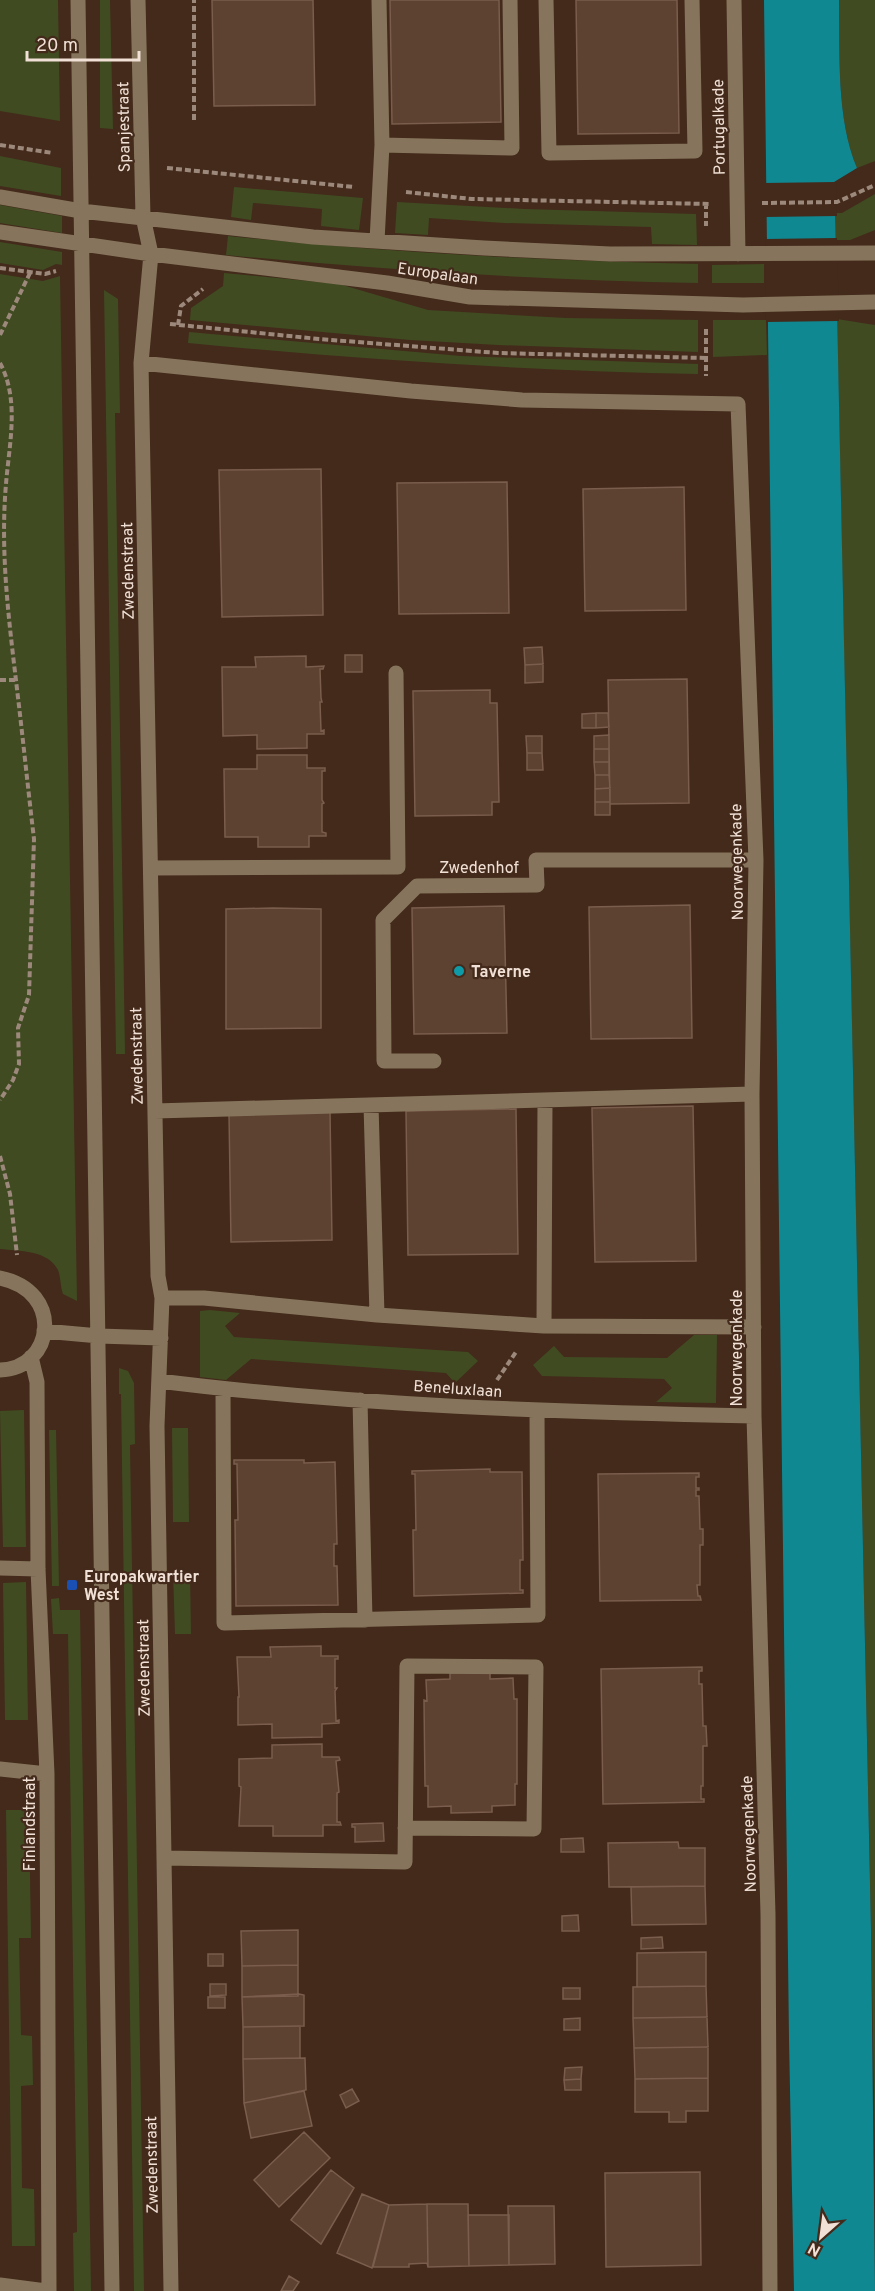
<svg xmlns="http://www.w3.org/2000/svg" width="875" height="2291" font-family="Overpass,sans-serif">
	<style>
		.green { fill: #404b22 }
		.water { fill: #108892 }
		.pier { fill: #432a1b }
		.building { fill: #5d4131; stroke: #7a5d4c; stroke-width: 1.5 }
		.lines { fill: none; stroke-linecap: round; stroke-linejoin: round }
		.path { stroke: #9d897c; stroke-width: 4; stroke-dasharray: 6 3; stroke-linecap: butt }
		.minor { stroke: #86755c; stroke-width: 15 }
		.culture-dot { fill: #0f9aa8; stroke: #432a1b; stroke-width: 2 }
		.transit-dot { fill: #1a4fb4; stroke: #432a1b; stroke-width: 2 }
		.labels { text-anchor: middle; stroke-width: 4.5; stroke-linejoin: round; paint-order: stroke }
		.street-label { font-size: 16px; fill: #f1e0d6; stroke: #432a1b }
		.poi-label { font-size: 16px; font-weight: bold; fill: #f1e0d6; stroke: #432a1b; text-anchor: start }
	</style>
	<rect width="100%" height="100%" fill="#432a1b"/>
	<path class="green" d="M0 0H58L60 121 0 111Z
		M100 0H110L113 129 100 128Z
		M839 0H875V161L857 168C836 118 840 53 839 0Z
		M0 156 61 168V196L0 186Z
		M234 187 363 198 359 230 321 226 322 209 253 203 251 220 231 217Z
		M875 194V230L850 240H835V213H842Z
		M397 202 525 209 696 214 697 245 652 244 651 227 504 223 429 218 428 235 395 233Z
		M0 205 62 216V233L0 223Z
		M228 236C384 252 541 261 698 264V283C539 280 384 270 226 255Z
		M0 242 62 252V265L56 264 43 270 0 263Z
		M764 264V283H712V265Z
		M224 273 339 284 428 310 566 318 698 320V352L498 345 410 340 190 320 191 308 223 286Z
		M0 274 43 281 60 276 77 1301 63 1294C60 1286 61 1278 58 1270 48 1250 19 1251 0 1249Z
		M104 290 118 299 120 413H115L125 1054H116Z
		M837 319 875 325V2150L871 1931Z
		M713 320H766L767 355 713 357Z
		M189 332 461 356 698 364V374C527 371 358 359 188 343Z
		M210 1310 240 1313 225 1326 234 1337 468 1352 478 1361 455 1383 446 1373 251 1359 226 1380 200 1377V1311Z
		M694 1335H717L716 1403 656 1402 672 1388 664 1379 542 1376 533 1365 554 1346 564 1357 667 1358Z
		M119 1368 128 1371 134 1383 135 1444 130 1445 144 2291H134L121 1394H119Z
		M24 1410 26 1547H3L0 1411Z
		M172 1428H188L189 1522H173Z
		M49 1430H56L59 1586H52Z
		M173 1572H190L191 1634H175Z
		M26 1582 28 1720H5L3 1583Z
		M59 1598 60 1610H80L91 2291H74L73 2233 77 2232 68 1634H53L51 1599Z
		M6 1810H29L31 1938H19L21 2035 32 2036 33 2085 21 2086 22 2188 34 2189 35 2246H12Z"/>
	<path class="water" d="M764 0H839C840 53 836 118 857 168L834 182 835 213 871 1931 875 2291H794L789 2039Z"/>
	<path class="pier" d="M836 182 837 216 764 217V183Z
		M837 238 839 321 766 322 765 239Z"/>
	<path class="building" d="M212 0H313L315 105 214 106Z
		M390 0H499L501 122 392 124Z
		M576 0H677L679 133 578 134Z
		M321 469 323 615 222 617 219 470Z
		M507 482 509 613 399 614 397 483Z
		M684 487 686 610 585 611 583 489Z
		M542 647 543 664 525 665 524 648Z
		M345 655H362V672H345Z
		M306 656V667L324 666 323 669H320L321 698 322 702H320L321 731 324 730V734H307V748L257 749V735L223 736 222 667H256L255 657Z
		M543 664V682L525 683V665Z
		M687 679 689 803 610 804 608 680Z
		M490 690V703H497L499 802H492V815L415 816 413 691Z
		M596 713H608L609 727 596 728Z
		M596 713V728H582V714Z
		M609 735V749H594V736Z
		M526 736H542V753H527Z
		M594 749H609V762H594Z
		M527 753H542L543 770H527Z
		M257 755H307V768H325V771H322V800L324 803 322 804V832L326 833V836H309V847H258V837H225L224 769H257Z
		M594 762H609V775H595Z
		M595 775H609L610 788 595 789Z
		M610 788V802H595V789Z
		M595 802H610V815H595Z
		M690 905 692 1038 591 1039 589 907Z
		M504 906 507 1033 414 1034 412 908Z
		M273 908 321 909V1028L226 1029V909Z
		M693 1106 696 1261 595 1262 592 1108Z
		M516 1109 518 1254 408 1255 406 1111Z
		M330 1112 332 1240 231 1242 229 1114Z
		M234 1460H304V1463L335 1462 337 1544H334V1566H337L338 1605 236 1606 235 1520H238L237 1464H234Z
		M490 1469V1472H522L523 1560H520V1590H523V1593L414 1596 413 1530H416L415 1474H412V1471Z
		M699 1473V1477H696V1488H699V1490H696V1496H699L700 1529H703V1545H700V1585H697L698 1596H700L701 1600 600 1601 598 1474Z
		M321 1646V1656H338V1659H335V1688H337L335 1691 336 1721 339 1720V1723L322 1724V1737L272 1738V1724L238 1725V1697H239L237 1657H271L270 1647Z
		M702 1667V1671H699V1684H702L703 1726H706L707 1746H703V1786H701V1799H704V1802L603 1804 601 1669Z
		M490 1672V1679L513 1678 514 1699H517V1784H515V1805L492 1806V1812L451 1813V1806L428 1807V1786H425L424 1700 427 1701 426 1680 450 1679V1673Z
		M322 1744V1757H339L340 1760 336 1761 339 1792 337 1793V1822H340L341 1825H323V1836H273V1826H239L241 1787 239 1786V1759L272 1758V1745Z
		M383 1823 384 1841 355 1842V1827H352V1824Z
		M583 1838 584 1852H561V1839Z
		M678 1842 679 1848H705V1886L609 1887 608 1843Z
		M705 1886 706 1924 632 1925 631 1887Z
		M578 1915 579 1931H562V1916Z
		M298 1930V1965L242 1966 241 1931Z
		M662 1937 663 1948 641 1949V1938Z
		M706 1952V1986L637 1987V1953Z
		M208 1954H223V1966H208Z
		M298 1965V1996L242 1997V1966Z
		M210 1984H226V1995L210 1996Z
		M706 1986 707 2017 633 2018V1987Z
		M563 1988H580V1999H563Z
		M299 1994 304 1995V2026L243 2027 242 1997Z
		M208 1997H225V2008H208Z
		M707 2017 708 2047 634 2048 633 2018Z
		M580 2018V2030H564V2019Z
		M300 2026V2058L243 2059V2027Z
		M708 2047V2078L635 2079 634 2048Z
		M305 2058 306 2090 244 2103 243 2059Z
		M582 2067 581 2079 564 2080 565 2068Z
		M708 2078V2111H686V2122H669V2112H635V2079Z
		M581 2079V2090H565L564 2080Z
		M352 2089 359 2101 346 2108 340 2095Z
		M304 2091 312 2126 251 2138 244 2103Z
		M304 2132 330 2158 279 2207 254 2180Z
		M331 2170 354 2188 321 2244 291 2220Z
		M700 2172 701 2265 606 2267 605 2173Z
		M362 2194 389 2205 372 2268 337 2253Z
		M427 2204H468L469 2266 428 2267Z
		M427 2204 428 2267 427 2263 409 2264V2267H373L389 2205Z
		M508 2206H554L555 2264 509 2265Z
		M468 2215H509V2265L469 2266Z
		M289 2276 299 2282 293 2291H281Z"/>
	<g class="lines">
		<path class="path" d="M194 120V0
			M0 145 53 153
			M167 168 354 187
			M406 192 472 199 710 204
			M706 203V226
			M762 203 837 202 875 185
			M0 268 45 274 56 271
			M170 324 319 339 498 353 706 358
			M178 325 181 306 203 289
			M706 329V376
			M0 335 30 273
			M0 363C20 400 9 445 6 484 0 553 9 621 17 689 23 739 28 789 34 839L29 995 18 1028 19 1064 13 1080 0 1100
			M0 680H16
			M0 1156 10 1194 17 1255
			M497 1380 516 1352"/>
		<path class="minor" d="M78 0 112 2291
			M138 0 143 217 151 254 141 363 158 1276 162 1298 157 1426 171 2291
			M546 0 549 153 695 151 692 0
			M734 0 738 254
			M382 145 512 148 510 0
			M0 197 81 211 313 237 484 248 610 254 875 253
			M0 232 151 254 387 283 470 297 743 305 875 302
			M377 241 382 145 379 0
			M141 363 411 391 522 400 738 404 756 860 752 1094 754 1416 768 1914 770 2291
			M152 868 398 867 396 673
			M434 1061H384L383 920 417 886 537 885 536 860H756
			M371 1105 377 1315
			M155 1111 752 1094
			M0 1278C65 1291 54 1369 0 1370
			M162 1298H204L377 1315 544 1326 754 1327
			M544 1326 545 1100
			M44 1331 99 1336 161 1338
			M31 1357 37 1382 38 1569 47 1774 49 2291
			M159 1381C357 1406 556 1412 754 1416
			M223 1390 224 1623 538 1615 537 1411
			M360 1400 365 1620
			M0 1568 38 1569
			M0 1769 47 1774
			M164 1858 405 1862 407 1666 536 1667 534 1829 405 1828
			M0 2285 46 2291"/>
	</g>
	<circle class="culture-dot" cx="459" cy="971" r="6"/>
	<rect class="transit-dot" x="66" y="1579" width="12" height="12" rx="3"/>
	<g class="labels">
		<g class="street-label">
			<text transform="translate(123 127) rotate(-91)" y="6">Spanjestraat</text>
			<text transform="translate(718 127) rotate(-91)" y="6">Portugalkade</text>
			<text transform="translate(438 273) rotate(8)" y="6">Europalaan</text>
			<text transform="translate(127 571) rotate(-91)" y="6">Zwedenstraat</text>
			<text transform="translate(736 862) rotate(-91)" y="6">Noorwegenkade</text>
			<text x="479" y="873">Zwedenhof</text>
			<text transform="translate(136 1056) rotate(-91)" y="6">Zwedenstraat</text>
			<text transform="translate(736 1348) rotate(-90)" y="6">Noorwegenkade</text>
			<text transform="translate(458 1388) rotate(4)" y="6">Beneluxlaan</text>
			<text transform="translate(143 1668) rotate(-91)" y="6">Zwedenstraat</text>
			<text transform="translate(29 1824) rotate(-90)" y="6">Finlandstraat</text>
			<text transform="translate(748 1834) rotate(-92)" y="6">Noorwegenkade</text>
			<text transform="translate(151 2165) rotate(-91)" y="6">Zwedenstraat</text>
		</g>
		<g class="poi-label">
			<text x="471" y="977">Taverne</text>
			<text x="84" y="1582">Europakwartier<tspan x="84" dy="18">West</tspan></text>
		</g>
	</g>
	<g transform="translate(821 2237) rotate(208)" stroke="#432a1b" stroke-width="4.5" paint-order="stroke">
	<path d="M0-4.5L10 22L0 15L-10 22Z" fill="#f1e0d6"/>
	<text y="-9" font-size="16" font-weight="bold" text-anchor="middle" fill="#f1e0d6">N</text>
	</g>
	<path d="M27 51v9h112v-9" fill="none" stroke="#f1e0d6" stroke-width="3"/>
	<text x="36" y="51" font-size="18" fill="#f1e0d6" stroke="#432a1b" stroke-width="4.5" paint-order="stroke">20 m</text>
</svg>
